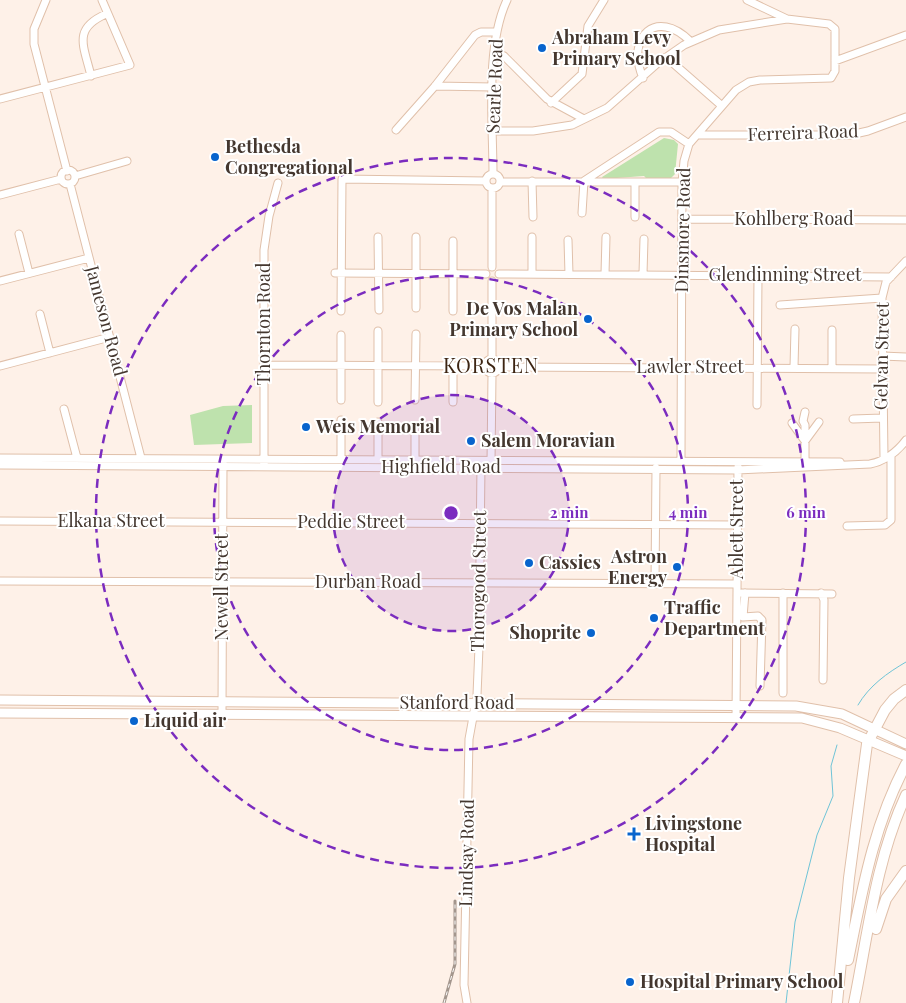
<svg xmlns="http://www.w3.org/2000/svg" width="906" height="1003" font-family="'Playfair Display',serif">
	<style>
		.green { fill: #bee2ad }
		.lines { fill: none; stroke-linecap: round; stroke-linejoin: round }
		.stream { stroke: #6fc4d7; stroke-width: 1 }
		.minor-casing { stroke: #e0c0aa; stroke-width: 9 }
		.major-casing { stroke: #e0c0aa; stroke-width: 11 }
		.highway-casing { stroke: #e0c0aa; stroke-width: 12 }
		.minor { stroke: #fff; stroke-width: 7 }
		.major { stroke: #fff; stroke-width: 9 }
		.highway { stroke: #fff; stroke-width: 10 }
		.rail-casing { stroke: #a3968d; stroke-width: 3 }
		.rail { stroke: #fff; stroke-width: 1; stroke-dasharray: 4; stroke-linecap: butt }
		.ring { fill: none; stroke: #7b2cbf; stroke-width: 2.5; stroke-dasharray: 9 6 }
		.poi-dot { fill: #0864cd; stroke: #fff; stroke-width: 2 }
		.labels { text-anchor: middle; stroke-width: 4; stroke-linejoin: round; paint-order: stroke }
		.poi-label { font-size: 18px; font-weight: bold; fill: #44372f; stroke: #fff; text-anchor: start }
		.street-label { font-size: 18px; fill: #44372f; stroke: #fff }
		.quarter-label { font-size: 20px; letter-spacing: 1px; fill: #3c2412; stroke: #fff }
		.centre { fill: #7b2cbf; stroke: #fff; stroke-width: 2.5 }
		.ring-label { font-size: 15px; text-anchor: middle; font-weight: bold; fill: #7b2cbf; stroke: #fff; stroke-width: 4; stroke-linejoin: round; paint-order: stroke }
	</style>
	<rect width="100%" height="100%" fill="#fef1e8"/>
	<path class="green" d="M664 138 674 140 678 144 675 174 669 180 647 179 644 176 603 179 602 177Z
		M252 405V443L194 445 190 415 223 406Z"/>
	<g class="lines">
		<path class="stream" d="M858 705C869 686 887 673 906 662
			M786 1003 795 922 817 835 833 796 831 766 837 745"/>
		<g class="minor-casing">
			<path id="minor" d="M46 0 34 29V44L67 171
				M747 0 787 19
				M495 51 504 56 547 99 584 119
				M666 57 722 106
				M835 61 906 35
				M91 76C84 46 72 29 106 14
				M643 78C625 36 657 8 690 41
				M435 86 493 87
				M0 99 130 65 102 0
				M551 103 582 74 588 26 604 0
				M396 130 435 86 475 35 481 32H497
				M493 131H533L572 125 607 108 658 63 684 45 719 30 787 19 829 24 835 29V71L831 78 760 80 749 82 736 90 689 144 684 161 682 182 681 460
				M697 135H850L868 131 906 117
				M61 177a7 7 0 1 1 14 0a7 7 0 1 1-14 0Z
				M486 181a7 7 0 1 1 14 0a7 7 0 1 1-14 0Z
				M493 174C493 122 485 47 507 0
				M75 176 127 161
				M532 181 533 217
				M500 182H682
				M635 182V217
				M70 184 141 458
				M0 195 61 179
				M582 213 584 181 659 132H671L689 144
				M682 219 906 220
				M19 234 29 273
				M378 237 379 310
				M532 237V274
				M568 240 569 274
				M453 241V311
				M492 267V188
				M335 273 486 274
				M499 274 891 277
				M605 274 606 237
				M643 274 644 239
				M0 281 89 258
				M780 305 882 298
				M416 308V237
				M341 311 342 179 486 181
				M40 314 50 353
				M378 331V402
				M341 335V400
				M882 356 906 357
				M485 366a7 7 0 1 1 14 0a7 7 0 1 1-14 0Z
				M492 359V281
				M264 365 485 366
				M0 366 110 337
				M453 366V402
				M499 367 882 369
				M794 367 795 329
				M832 368V330
				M415 400 416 334
				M757 405 758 275
				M64 409 77 458
				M853 419 882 418
				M792 423 805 441 819 422
				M415 426V459
				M0 458 840 462
				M884 458 882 298 886 282 906 261
				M341 459V420
				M378 459V422
				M805 462V425L803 421 805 412
				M264 463V250L269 216 278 183
				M491 463 492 374
				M0 465 737 470 870 464C884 461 897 452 906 440
				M0 521 736 525
				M847 526 885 525 891 520V455
				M0 581 736 584
				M655 584 656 468
				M742 593 832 594
				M745 593 743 617 758 616 762 620 760 686
				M821 593 824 600 823 680
				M783 693V593
				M222 714 223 462
				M736 717 738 467
				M467 1003 464 985 469 739 477 695 479 647 481 465"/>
		</g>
		<g class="major-casing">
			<path id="major" d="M0 700 796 706 842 714 906 744
				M0 713 802 718 840 728 906 756"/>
		</g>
		<g class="highway-casing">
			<path id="highway" d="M876 929 886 899 906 871
				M848 960C862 892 873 826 906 764
				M837 1003 849 878 867 744 885 710 894 699 906 690
				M854 1003C868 934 876 859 906 795"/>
		</g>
		<use href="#minor" class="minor"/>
		<use href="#major" class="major"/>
		<use href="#highway" class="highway"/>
		<g class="rail-casing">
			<path id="rail" d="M444 1003 455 964V901"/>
		</g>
		<use href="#rail" class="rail"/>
	</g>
	<circle cx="451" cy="513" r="118" fill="#7b2cbf" fill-opacity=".12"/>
	<g class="ring">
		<circle cx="451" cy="513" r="118"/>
		<circle cx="451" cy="513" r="237"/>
		<circle cx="451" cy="513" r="355"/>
	</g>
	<g class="poi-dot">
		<circle cx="542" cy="48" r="5"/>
		<circle cx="215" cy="157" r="5"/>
		<circle cx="588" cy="319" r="5"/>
		<circle cx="306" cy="427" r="5"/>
		<circle cx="471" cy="441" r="5"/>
		<circle cx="529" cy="563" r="5"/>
		<circle cx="677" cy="567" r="5"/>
		<circle cx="654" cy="618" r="5"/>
		<circle cx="591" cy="633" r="5"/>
		<circle cx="134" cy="721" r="5"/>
		<path d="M631.5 826.5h5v5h5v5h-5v5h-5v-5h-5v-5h5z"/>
		<circle cx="630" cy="982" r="5"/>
	</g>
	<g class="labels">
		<g class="poi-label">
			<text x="552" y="44">Abraham Levy<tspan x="552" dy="21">Primary School</tspan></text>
			<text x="225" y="153">Bethesda<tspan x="225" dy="21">Congregational</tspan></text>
			<text x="578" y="315" text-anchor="end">De Vos Malan<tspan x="578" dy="21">Primary School</tspan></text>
			<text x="316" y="433">Weis Memorial</text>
			<text x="481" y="447">Salem Moravian</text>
			<text x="667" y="563" text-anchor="end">Astron<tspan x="667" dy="21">Energy</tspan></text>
			<text x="539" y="569">Cassies</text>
			<text x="664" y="614">Traffic<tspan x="664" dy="21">Department</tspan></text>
			<text x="581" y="639" text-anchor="end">Shoprite</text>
			<text x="144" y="727">Liquid air</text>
			<text x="645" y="830">Livingstone<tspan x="645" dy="21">Hospital</tspan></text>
			<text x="640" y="988">Hospital Primary School</text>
		</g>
		<g class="street-label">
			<text transform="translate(495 86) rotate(-88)" y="6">Searle Road</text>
			<text transform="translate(803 133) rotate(-2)" y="6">Ferreira Road</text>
			<text x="794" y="225">Kohlberg Road</text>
			<text transform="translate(683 230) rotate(-89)" y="6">Dinsmore Road</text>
			<text x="785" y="281">Glendinning Street</text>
			<text transform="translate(106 321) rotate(75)" y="6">Jameson Road</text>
			<text transform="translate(264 324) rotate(-90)" y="6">Thornton Road</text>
			<text transform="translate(882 356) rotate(-89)" y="6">Gelvan Street</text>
			<text x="690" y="373">Lawler Street</text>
			<text x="441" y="473">Highfield Road</text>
			<text x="111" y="527">Elkana Street</text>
			<text x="351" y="528">Peddie Street</text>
			<text transform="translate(737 529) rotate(-90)" y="6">Ablett Street</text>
			<text transform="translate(479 581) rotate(-89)" y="6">Thorogood Street</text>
			<text x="368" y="588">Durban Road</text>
			<text transform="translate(222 587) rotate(-90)" y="6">Newell Street</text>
			<text x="457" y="709">Stanford Road</text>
			<text transform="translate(467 853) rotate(-89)" y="6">Lindsay Road</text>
		</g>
		<g class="quarter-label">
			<text x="491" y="373">KORSTEN</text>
		</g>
	</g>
	<circle cx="451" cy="513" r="8" class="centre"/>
	<g class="ring-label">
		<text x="569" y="518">2 min</text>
		<text x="688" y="518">4 min</text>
		<text x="806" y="518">6 min</text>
	</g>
</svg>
